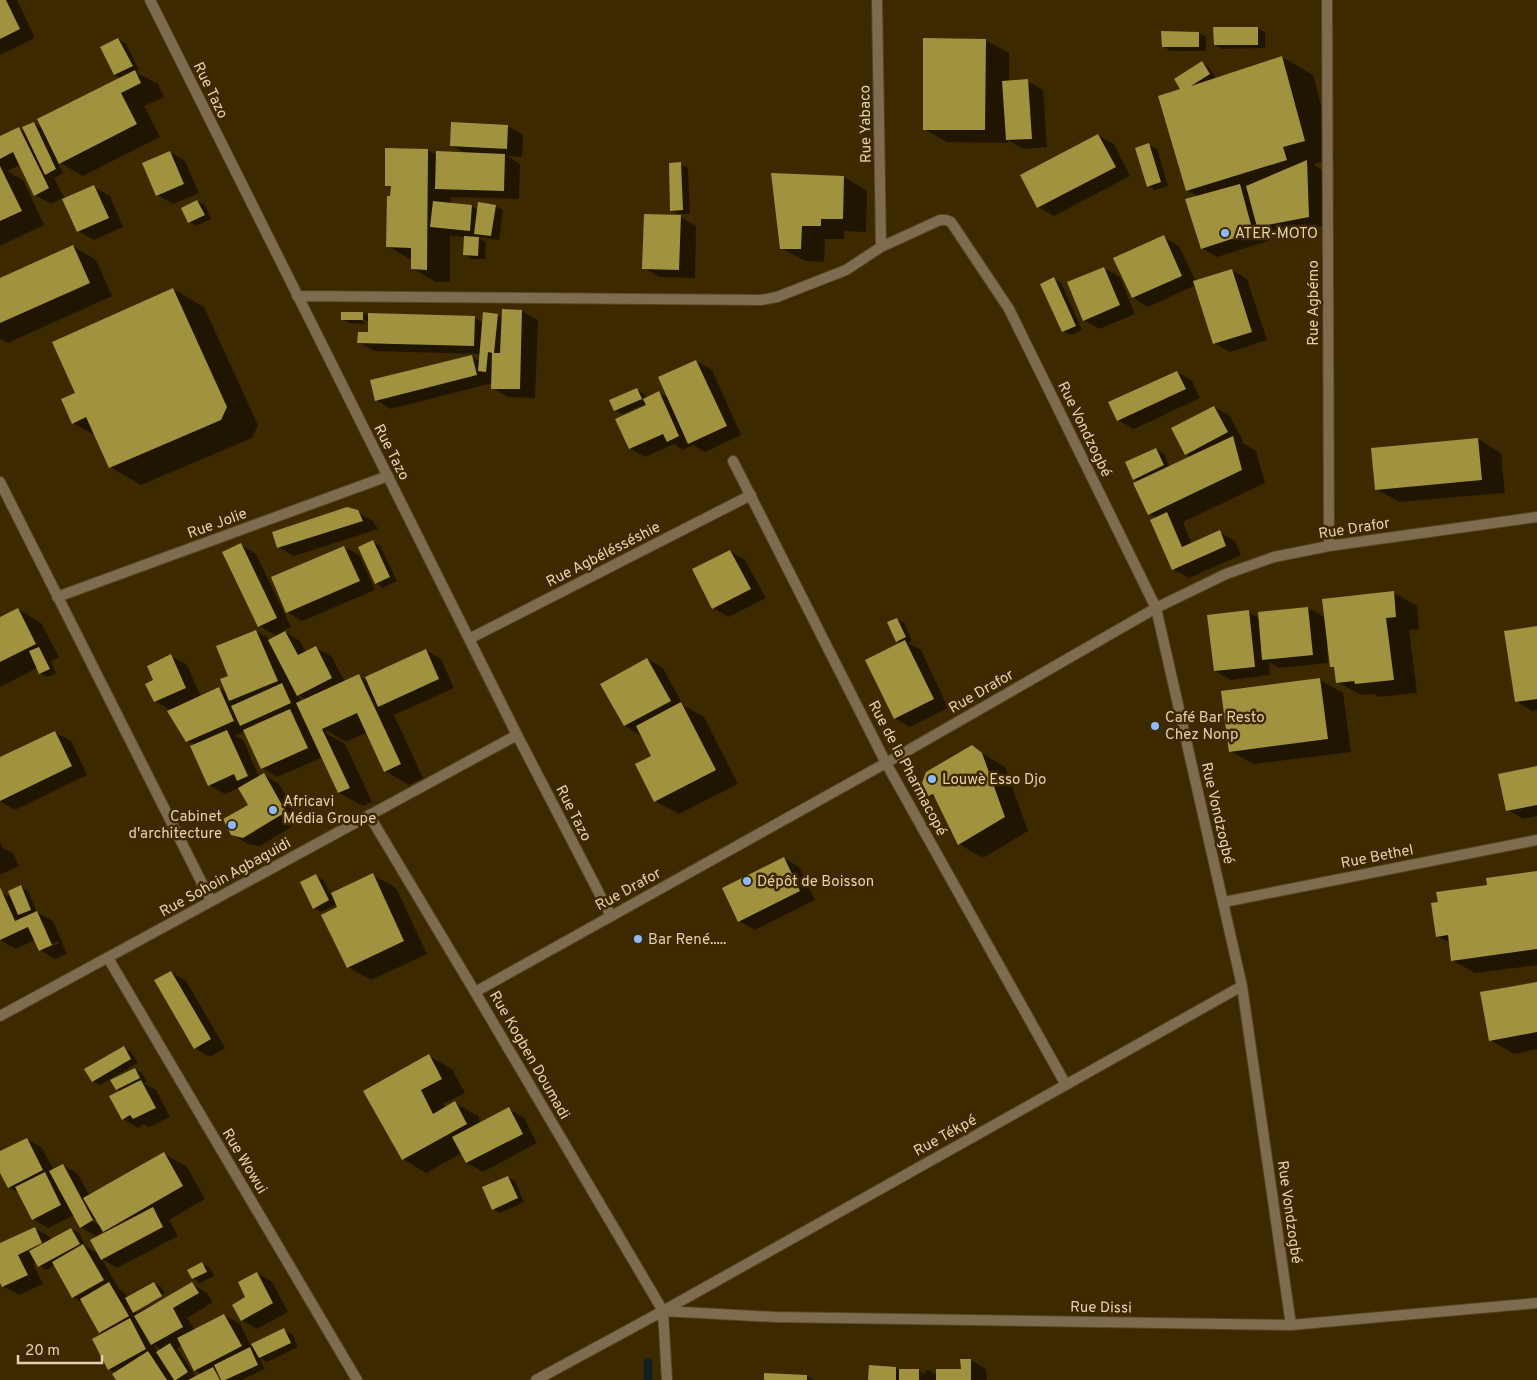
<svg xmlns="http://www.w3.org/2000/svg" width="1537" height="1380" font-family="Overpass,sans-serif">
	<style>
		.shadow { fill: #0007; fill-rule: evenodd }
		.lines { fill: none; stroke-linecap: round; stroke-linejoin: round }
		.stream { stroke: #102020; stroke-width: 9 }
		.building { fill: #a0923e }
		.street-casing { stroke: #58441c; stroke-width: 12 }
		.street { stroke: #7d6c4f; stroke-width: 10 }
		.poi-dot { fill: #8fb8fd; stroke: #3d2900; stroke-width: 2 }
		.labels { text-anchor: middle; stroke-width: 5; stroke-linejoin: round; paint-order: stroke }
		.street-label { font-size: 15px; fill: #e5d0ad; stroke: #3d2900 }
		.poi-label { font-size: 15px; fill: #e5d0ad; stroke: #3d2900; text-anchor: start }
	</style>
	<rect width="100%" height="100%" fill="#3d2900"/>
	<path class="shadow" d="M0 0H17L35 38 0 55Z
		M1258 28 1265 32V48L1222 49 1215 45Z
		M1199 33 1206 37V51H1170L1163 46Z
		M118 39 126 44 139 70 136 72 158 84 164 97 144 106 160 137 83 176 57 161 63 173 54 178 65 199 94 187 110 196 123 227 94 240 78 231 63 198 51 204 35 195 20 165 7 171 23 180 44 225 0 246V138L19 128 26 133 34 123 42 128 121 78 115 75 102 48Z
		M985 40 1009 53V82L1027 81 1043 90 1047 147 1023 149 1008 140V143L947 142 924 129Z
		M1282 57 1313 75 1335 158 1313 164 1322 170 1325 225 1274 235 1266 230 1268 241 1217 257 1202 248 1199 197 1187 190 1182 90 1202 63 1209 67 1216 79Z
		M508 126 523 135 522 157 507 156 520 164 519 199 451 197V204L472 206 478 210 495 206 503 210 499 240 478 237 486 242 485 259H472L464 254 465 237 450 236V282H436L412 268 411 260 388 246 392 188 386 185 428 150 437 155 467 154 451 145Z
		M1098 135 1114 144 1130 176 1054 216 1038 207Z
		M1149 145 1157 149 1168 186 1155 190 1148 186Z
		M170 152 185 161 199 193 173 204 157 195Z
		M680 164 688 168 690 214H679L672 210Z
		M844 177 867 191 866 232 844 231V239H825L824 262 805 261 781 248Z
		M197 201 205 205 211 219 196 226 189 222Z
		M680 217 696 226 695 278 659 277 644 268Z
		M1164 237 1179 246 1196 282 1232 270 1247 279 1267 340 1230 352 1214 343 1196 285 1148 307 1133 298Z
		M73 246 96 260 112 296 8 343 0 339V280Z
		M1104 268 1120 277 1135 314 1099 329 1084 320Z
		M1054 279 1061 283 1082 330 1071 335 1063 331Z
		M173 289 204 307 258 425 252 438 141 485 110 467 96 436 73 423 76 393Z
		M503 310 522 311 538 320 535 398 508 397 492 388V383L391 409 376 400 471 356 480 361V354L374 351 358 342 369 333V322L358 316 357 318 367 324 349 323 342 319 363 313 370 317H474L483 323 497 315 503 318Z
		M696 361 712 370 741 435 705 452 693 445 683 450 674 444 645 457 630 448 646 406 645 404 622 414 615 410 637 390 644 394 646 399 659 393 669 398ZM637 395 644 399V402L636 397Z
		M1177 372 1192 381 1200 398 1134 429 1118 420Z
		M1214 407 1230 416 1243 441 1241 442 1256 451 1265 483 1183 522 1192 544 1219 532 1235 541 1241 555 1189 578 1173 569 1157 518 1149 514 1139 482 1134 479 1156 449 1164 454 1170 467 1191 457 1186 454Z
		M1478 439 1501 453 1505 493 1399 502 1376 489Z
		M357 512 373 521 378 529 294 556 278 547Z
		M373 542 380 546 397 581 383 588 376 583Z
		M241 545 256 554 291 627 283 631 300 641 306 652 316 648 331 656 345 682 359 676 368 681 426 650 441 659 454 688 394 715 423 778 409 785 385 771 367 732 346 742 326 730V733L345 744 372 802 363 806 339 793 323 757 277 777 262 768 245 731 235 736 243 740 259 777 264 775 279 784 301 821 260 846 248 844 232 834 249 806 239 788 225 794 209 785 195 746 187 741 170 710 155 701V681L171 656 187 665 201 697 219 688 227 693 230 676 256 631 271 640 277 636 259 626ZM298 695 307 700 302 702Z
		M344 547 360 556 375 590 302 621 287 612Z
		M730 551 745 560 766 598 729 617 713 608Z
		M1393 592 1417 606 1419 629 1409 630 1417 693 1379 697 1374 694 1361 695 1337 682 1336 669 1332 666 1329 644H1327L1328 663 1279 668 1269 662 1270 675 1231 680 1215 671 1249 612 1259 618V613L1308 608 1326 618Z
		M18 609 41 623 59 657 51 661 56 674 47 677 40 673 37 668 0 687V617Z
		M897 619 904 623 912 641 908 643 921 650 948 708 910 727 894 718 902 643 897 641Z
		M1537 627V710L1532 711 1517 702Z
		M647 659 663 668 683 705 704 717 738 784 679 814 655 801 653 757 640 735 625 726Z
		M1320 680 1343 693 1351 752 1254 764 1230 751Z
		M55 732 71 741 87 775 15 810 0 801V758Z
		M972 747 1005 767 1028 831 983 858 959 844 937 799 929 795Z
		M1537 767V816L1523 819 1508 810Z
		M0 842 3 848 13 853 19 866 0 875Z
		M784 858 799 867 815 900 755 930 739 921Z
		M1537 872V965L1475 973 1452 960 1450 943 1437 936Z
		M373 875 396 888 427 954 371 980 348 967 337 904 321 912 314 908 316 876 323 880 331 895Z
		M21 887 28 891 37 912 53 921 67 954 55 959 40 950 35 940 16 949 0 940V892L13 898ZM58 941 59 943 47 948V946Z
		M171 972 186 981 225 1048 210 1057 195 1048Z
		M1537 983V1049L1514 1054 1490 1040Z
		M124 1048 131 1052 138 1063 100 1085 92 1081Z
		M429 1056 452 1069 465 1093 443 1104 446 1108 455 1103 478 1116 481 1123 509 1109 524 1118 537 1143 483 1172 467 1163 462 1153 426 1173 403 1159Z
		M135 1069 142 1073 147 1082 144 1083 156 1090 170 1117 149 1127 144 1124 138 1128 123 1119 121 1092 117 1089Z
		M27 1139 42 1148 54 1170 63 1165 78 1174 90 1196 164 1154 187 1167 205 1199 169 1220 178 1236 117 1268 102 1259 119 1289 125 1293 128 1298 154 1283 161 1287 165 1293 136 1310V1313L192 1284 207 1293 213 1302 187 1318 195 1330 224 1315 240 1324 251 1346 284 1330 292 1334 298 1347 267 1362 259 1357 265 1369 241 1380H118L116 1373 109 1369 103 1334 100 1332 84 1304 73 1297 55 1265 46 1270 39 1266 36 1262 33 1264 43 1284 19 1295 3 1286 0 1280V1245L34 1228 50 1237 51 1240 71 1229 79 1233 86 1247 99 1254 107 1233 104 1231 96 1236 80 1227 74 1215 48 1228 33 1219 20 1194 9 1187 0 1170V1153ZM88 1216 99 1222V1225L87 1218ZM154 1345 162 1350 158 1352ZM182 1345 195 1370 202 1374 196 1377 177 1348Z
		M508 1177 515 1181 524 1202 500 1213 493 1209Z
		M202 1264 210 1268 214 1276 200 1283 193 1278Z
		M257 1273 272 1282 288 1312 257 1329 242 1320 247 1298Z
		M971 1360 986 1369 987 1380H869L896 1368 899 1370H918L925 1374 926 1370 930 1371 937 1375 962 1370Z
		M807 1376 814 1380H765Z"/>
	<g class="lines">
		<path class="stream" d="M648 1363V1380"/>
	</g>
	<path class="building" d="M0 0H6L20 29 0 39Z
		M1213 27H1258V45H1214Z
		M1161 31 1199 32V47H1162Z
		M118 38 133 66 114 75 100 47Z
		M923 38 986 39 985 130H923Z
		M1282 56 1305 141 1283 147 1287 160 1186 191 1158 96 1180 89 1174 79 1202 61 1210 74 1191 86Z
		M135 70 141 83 121 93 137 124 59 164 37 119Z
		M1028 79 1032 139 1006 140 1002 81Z
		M34 122 56 169 45 175 22 127Z
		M451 122 508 125 507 149 450 146Z
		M19 127 49 188 34 196 13 152 0 159V136Z
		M1098 134 1116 167 1037 208 1020 175Z
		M1149 143 1161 182 1147 187 1135 148Z
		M385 148 428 149 427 270 411 269V248L386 247 387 196H390L391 186H385Z
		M170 151 184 184 156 196 142 163Z
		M436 151 505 154 504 191 435 189Z
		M1307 160 1309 217 1257 227 1246 186Z
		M681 162 683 210 670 211 669 163Z
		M0 166 22 211 0 221Z
		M771 173 844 176 843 219H821V226H802L801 249H780Z
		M1240 184 1253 232 1201 249 1185 199Z
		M94 185 109 218 77 232 62 199Z
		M197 200 205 215 188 223 181 208Z
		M433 201 472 205 470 231 430 227Z
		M478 202 496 205 491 236 474 234Z
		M644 214 681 215 679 270 642 269Z
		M1164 235 1182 276 1132 298 1113 258Z
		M464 236 479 237 478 256 463 255Z
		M73 245 90 283 0 323V278Z
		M1104 267 1120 305 1083 321 1067 282Z
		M1232 269 1252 332 1213 344 1193 281Z
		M1054 277 1076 326 1062 332 1040 284Z
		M173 288 227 407 221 420 109 468 86 417 72 424 61 399 75 393 52 342Z
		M502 309 522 310 520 389H491L492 353 488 352 486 372 478 371 483 312 498 314 494 353H500Z
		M341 312H363V320H341Z
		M368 313 475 316 474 346 357 343 358 332H368Z
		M472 355 477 375 375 401 370 380Z
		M696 360 727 426 688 444 658 377Z
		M1177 371 1186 389 1117 421 1108 402Z
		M637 388 642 399 614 411 609 400Z
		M659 391 679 436 667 442 663 434 629 449 615 419 646 405 643 399Z
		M1214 406 1228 432 1185 455 1171 428Z
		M1233 436 1242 470 1148 515 1133 483Z
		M1478 438 1482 480 1375 490 1371 448Z
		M1156 448 1164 465 1133 480 1125 462Z
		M347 507 358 510 363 521 277 548 272 532Z
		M1167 512 1182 547 1220 530 1226 546 1172 570 1150 520Z
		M373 540 390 577 375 584 358 547Z
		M241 543 277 618 258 627 222 552Z
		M344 546 360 581 286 613 271 577Z
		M730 550 751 589 712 609 692 569Z
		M1394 591 1396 617 1386 618 1394 680 1355 684 1354 681 1336 683 1334 667H1330L1322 599Z
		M1308 607 1313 655 1262 660 1258 612Z
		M18 608 36 644 0 662V617Z
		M1249 610 1255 667 1214 671 1207 615Z
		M897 618 906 637 896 642 887 622Z
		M1537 626V699L1515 702 1504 631Z
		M256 630 278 681 229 701 220 679 228 676 216 646Z
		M285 631 298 655 316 646 332 678 297 696 268 640Z
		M905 640 934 699 894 719 865 660Z
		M39 647 50 669 39 674 29 651Z
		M426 649 439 679 378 707 365 677Z
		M171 654 186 688 154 702 145 684 153 680 147 666Z
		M647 658 671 701 624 726 600 684Z
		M359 674 401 764 384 772 357 713 322 729 350 788 338 793 296 703Z
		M1320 678 1328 739 1229 752 1221 691Z
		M282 683 291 703 240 726 231 706Z
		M219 687 234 721 186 742 167 711Z
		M681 702 716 770 654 802 635 764 651 756 636 726Z
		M290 709 308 748 261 769 243 730Z
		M227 730 248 776 237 781 234 774 208 786 190 746Z
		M55 731 72 766 0 801V757Z
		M972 745 982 753 1005 817 958 845 933 794 928 796 922 783 926 772Z
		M1537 766V805L1506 811 1498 774Z
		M264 773 286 812 243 838 231 835 223 819 248 805 238 788Z
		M784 857 800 891 738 922 722 888Z
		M1537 871V949L1451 961 1448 935 1436 937 1431 903 1438 902 1436 892 1487 885 1486 878Z
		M373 873 404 941 347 968 321 915 337 907 331 893Z
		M316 874 329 900 313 909 300 882Z
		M21 885 31 910 18 915 8 891Z
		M0 887 15 921 37 911 52 945 39 951 28 927 0 940Z
		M171 971 211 1039 194 1049 154 980Z
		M1537 982V1032L1489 1041 1480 992Z
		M124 1046 131 1059 92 1082 84 1069Z
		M429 1054 442 1079 421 1090 433 1114 455 1101 467 1124 402 1160 363 1091Z
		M135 1068 140 1078 116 1090 110 1080Z
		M141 1080 156 1108 133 1119 130 1115 122 1120 109 1096Z
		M509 1107 523 1134 466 1163 452 1137Z
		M27 1138 43 1170 8 1188 0 1173V1151Z
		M164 1152 183 1186 103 1232 83 1198Z
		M63 1164 93 1220 80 1228 49 1171Z
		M45 1172 61 1205 32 1220 15 1187Z
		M508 1176 518 1198 492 1210 482 1187Z
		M153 1207 163 1227 101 1260 90 1240Z
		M35 1227 42 1243 18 1255 28 1275 2 1287 0 1283V1243Z
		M71 1228 80 1244 38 1267 29 1251Z
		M83 1244 104 1280 72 1298 52 1262Z
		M202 1262 207 1272 192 1279 187 1270Z
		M257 1272 273 1303 241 1321 232 1305 245 1297 238 1282Z
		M109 1282 129 1316 99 1333 80 1299Z
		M154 1282 162 1296 133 1313 125 1298Z
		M192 1282 199 1293 173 1308 183 1327 151 1345 134 1316Z
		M224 1314 242 1346 194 1371 177 1338Z
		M130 1318 146 1349 108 1370 92 1339Z
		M284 1328 291 1343 259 1358 251 1344Z
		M170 1343 188 1372 176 1380H174L156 1352Z
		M250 1347 258 1365 225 1380H221L214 1365Z
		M148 1351 167 1380H116L112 1374Z
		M960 1359H971V1380H936V1369H961Z
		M869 1365 896 1367V1380H868Z
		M213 1367 220 1380H188Z
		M899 1369H919V1380H899Z
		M764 1373 807 1375V1380H764Z"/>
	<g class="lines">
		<g class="street-casing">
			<path id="street" d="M150 0 517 735 611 916
				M877 0 881 247
				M1327 0 1329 546
				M297 296 761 300 777 297 846 270 881 247 940 220H946L951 222 1009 309 1156 608 1242 986 1291 1325
				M733 461 886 763 1066 1085
				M0 482 211 901
				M57 597 388 476
				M469 639 751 495
				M369 815 475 992 663 1311 667 1380
				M1224 902 1537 840
				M108 958 357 1380
				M475 992 886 763 1156 608 1226 574 1274 557 1329 546 1537 517
				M0 1016 517 735
				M663 1311 775 1317 1291 1325 1537 1303
				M536 1380 663 1311 1242 986"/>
		</g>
		<use href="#street" class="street"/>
	</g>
	<g class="poi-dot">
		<circle cx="1225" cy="233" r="5"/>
		<circle cx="1155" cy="726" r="5"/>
		<circle cx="932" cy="779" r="5"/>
		<circle cx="273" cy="810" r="5"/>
		<circle cx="232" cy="825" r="5"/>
		<circle cx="747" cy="881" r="5"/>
		<circle cx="638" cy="939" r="5"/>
	</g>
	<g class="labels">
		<g class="street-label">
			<text transform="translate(211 90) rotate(64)" y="5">Rue Tazo</text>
			<text transform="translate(865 124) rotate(-91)" y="5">Rue Yabaco</text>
			<text transform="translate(1313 303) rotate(-90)" y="5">Rue Agbémo</text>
			<text transform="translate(1085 429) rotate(64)" y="5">Rue Vondzogbé</text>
			<text transform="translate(392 452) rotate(63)" y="5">Rue Tazo</text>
			<text transform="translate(217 523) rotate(-20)" y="5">Rue Jolie</text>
			<text transform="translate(1354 528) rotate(-9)" y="5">Rue Drafor</text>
			<text transform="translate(603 554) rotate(-27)" y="5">Rue Agbélésséshie</text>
			<text transform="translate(981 691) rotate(-30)" y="5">Rue Drafor</text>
			<text transform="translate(908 768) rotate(62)" y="5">Rue de la Pharmacopé</text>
			<text transform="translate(574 813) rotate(63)" y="5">Rue Tazo</text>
			<text transform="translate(1218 813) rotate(77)" y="5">Rue Vondzogbé</text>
			<text transform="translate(1377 856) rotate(-11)" y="5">Rue Bethel</text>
			<text transform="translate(225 877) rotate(-29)" y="5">Rue Sohoin Agbaguidi</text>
			<text transform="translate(628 889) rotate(-29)" y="5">Rue Drafor</text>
			<text transform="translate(530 1055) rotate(60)" y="5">Rue Kogben Doumadi</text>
			<text transform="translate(945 1135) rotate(-29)" y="5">Rue Tékpé</text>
			<text transform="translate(245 1161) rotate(59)" y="5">Rue Wowui</text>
			<text transform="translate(1290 1212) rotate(82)" y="5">Rue Vondzogbé</text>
			<text transform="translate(1101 1307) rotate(1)" y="5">Rue Dissi</text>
		</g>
		<g class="poi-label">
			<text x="1235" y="238">ATER-MOTO</text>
			<text x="1165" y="722">Café Bar Resto<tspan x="1165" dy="17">Chez Nonp</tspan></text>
			<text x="942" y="784">Louwè Esso Djo</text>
			<text x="283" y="806">Africavi<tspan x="283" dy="17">Média Groupe</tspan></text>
			<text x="222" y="821" text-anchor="end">Cabinet<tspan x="222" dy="17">d'architecture</tspan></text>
			<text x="757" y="886">Dépôt de Boisson</text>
			<text x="648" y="944">Bar René.....</text>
		</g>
	</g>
	<path d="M18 1355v8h84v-8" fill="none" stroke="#e5d0ad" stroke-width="2.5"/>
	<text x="25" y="1355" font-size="15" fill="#e5d0ad" stroke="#3d2900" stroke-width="4" paint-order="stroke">20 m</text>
</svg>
